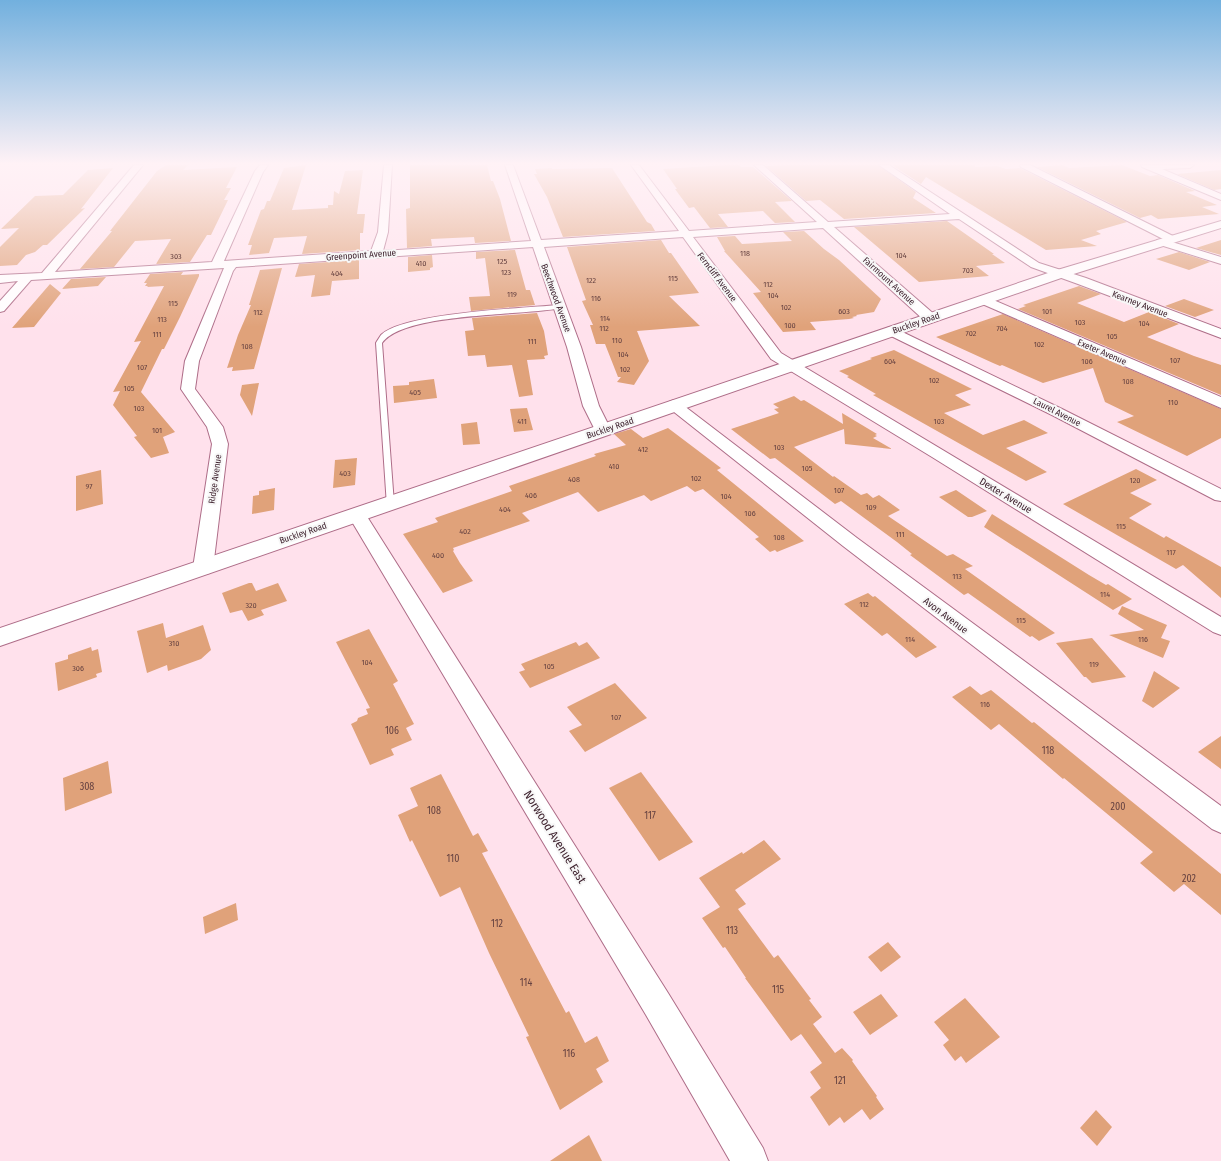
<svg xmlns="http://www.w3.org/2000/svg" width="1221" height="1161" font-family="'Fira Sans Condensed',sans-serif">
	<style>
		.building { fill: #e0a27a }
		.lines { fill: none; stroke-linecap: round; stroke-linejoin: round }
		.lane-casing { stroke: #ae6d88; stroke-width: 2 }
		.street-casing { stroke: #ae6d88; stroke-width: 2 }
		.secondary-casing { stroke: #ae6d88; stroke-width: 2 }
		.lane { fill: #fff; fill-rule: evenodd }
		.street { fill: #fff; fill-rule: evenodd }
		.secondary { fill: #fff; fill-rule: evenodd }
		.labels { text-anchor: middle; stroke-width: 4; stroke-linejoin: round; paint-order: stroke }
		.number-label { font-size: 8px; fill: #664241 }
		.far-street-label { font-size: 9px; fill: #3e222e; stroke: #f7f7f7 }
		.street-label { font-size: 10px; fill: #3e222e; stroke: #f7f7f7 }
		.near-number-label { font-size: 10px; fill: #664241 }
		.near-street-label { font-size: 12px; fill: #3e222e; stroke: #f7f7f7 }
	</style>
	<rect width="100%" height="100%" fill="#ffe1ec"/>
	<path class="building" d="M166 165H188L183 170 237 167 226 188H231L224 200H228L211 235H207L190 262 156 264 171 239 135 241 114 267 80 269 112 231H110L157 171Z
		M306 165 292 210 328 208V205H333L334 191 339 194 345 171 363 170 357 214H365L363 233H360V250L302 254 307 236 274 238 269 253 249 255 252 245H248L261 210 264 209 267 201H270L284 168Z
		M410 165H487L491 181H493L500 199 511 241 475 243 474 237 431 239 432 246 407 248 406 209 410 208Z
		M726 165H739L741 167H753L792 201 775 202 795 222 775 223 763 211 718 214 728 227 710 228 694 207 689 208 675 189H677L663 169Z
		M789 165H878L916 192 913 198 936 213 844 219 820 200 806 201 766 166Z
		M892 165H975V167L997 166 1006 169 1020 168 1127 222 1096 231 1101 234 1081 240 1097 246 1046 250 926 177 921 184Z
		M1063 165 1069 168 1122 165 1150 176 1158 175 1195 191 1186 192 1217 205 1202 207 1219 214 1158 219 1151 215 1140 218 1037 167Z
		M113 168 81 209 85 208 47 245H43L35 252 26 255 17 265 0 266V247L19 228 1 229 35 196 63 195 88 170Z
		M552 168V169L612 168 647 222 651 224 655 231 563 237 547 197 534 174H537L535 169Z
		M1221 170V189L1214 190 1177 174Z
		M947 221 994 254H992L1005 263 976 266 989 276 919 282 854 227Z
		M804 231 824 249 839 260 881 299 874 312 856 315 857 316 852 317 854 318 849 319 810 322 816 330 783 332 753 293 761 292 724 251H725L717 237 735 236 742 244 792 241 783 232Z
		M661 240 669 253H671L699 293 669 296 700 326 637 331 649 361 634 385 617 382 621 377H618L605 344H596L590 325H593L582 301 586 300 567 247Z
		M1221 240V255L1196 248Z
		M515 250 526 290H530L535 305 471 311 469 297 490 296 485 258 476 259V252Z
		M1179 252 1210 262 1189 270 1156 259Z
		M432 255 433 267 430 268V270L408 272V257Z
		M359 260V279L332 281 330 295 311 297 315 275 295 277 299 264Z
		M282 268 254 369 232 371 233 367 227 368 238 335 251 305H249L260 270Z
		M183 272 181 275 199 274V276L180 317 164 349H162L141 392 175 432 163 437 169 453 151 458 134 437 137 436 113 405 120 391 113 392 141 341 134 342 164 286 147 287 148 286H145L147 283H144L150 274Z
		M106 277 98 286 62 289 71 279Z
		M50 284 61 293 34 327 12 328Z
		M1079 286 1101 294 1077 303 1124 322 1149 312 1179 324 1147 337 1194 356 1221 365V395L1018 309 1026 306 1023 305Z
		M1184 299 1214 310 1195 317 1165 306Z
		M537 313 544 331 548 355 544 356 545 359 527 360 533 395 519 397 512 365 487 367 485 355 468 356 465 331 474 330 472 318Z
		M1003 314 1221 409V438L1187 456 1117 422 1134 416 1105 402 1093 368 1043 383 1002 365 1000 366 993 363 936 337Z
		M894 350 972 389 955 395 971 405 944 413 983 435 1024 420 1048 433 1006 448 1047 472 1026 481 873 395 876 394 847 377 849 376 839 371 872 359 870 358Z
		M434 379 437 398 394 403 393 386 409 385V382Z
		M259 383 252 416 240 395 242 385Z
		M794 396 801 401 804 400 843 424 842 413 877 434 875 435 877 436 873 438 892 449 845 444 844 429 794 447 833 477 834 476 861 495 867 493 873 498 879 495 900 510 888 516 947 556 953 554 973 566 965 569 1055 633 1039 641 1032 636 1030 637 968 593 964 595 910 555 912 554 897 542 841 501 835 504 775 458 770 459 731 429 779 413 774 409 779 408 773 404Z
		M527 408 533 430 514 432 510 409Z
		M477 422 480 444 463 445 461 424Z
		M668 428 721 468 717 470 804 541 777 552 775 550 770 552 755 539 759 537 703 489 695 492 687 486 651 501 644 495 598 512 578 492 522 513 530 521 453 548 454 550 453 551 460 563 473 581 443 593 403 534 438 522 435 518 512 491 509 486 596 456 594 454 626 445 614 434 631 429 643 438Z
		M357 458 355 485 333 488 335 460Z
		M1136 469 1157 480 1130 493 1152 504 1129 518 1164 538 1166 536 1221 567V598L1183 565 1176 569 1063 504Z
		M101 470 103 504 76 511V476Z
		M275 488 274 510 252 514 253 496 259 495V491Z
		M956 490 987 511 972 517H968L939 497Z
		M992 514 1089 575 1106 585 1108 584 1132 599 1113 610 984 527Z
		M249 583H252L256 591 278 583 287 601 261 610 264 615 248 621 242 610 230 613 222 593Z
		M868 593 873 597 875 596 937 647 916 658 887 633 882 636 844 604Z
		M1122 606 1167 625 1161 638 1170 641 1163 658 1109 635 1144 630 1118 614Z
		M163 623 166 638 203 625 211 650 201 659 168 671 167 665 147 673 137 631Z
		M369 629 398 681 393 684 414 724 406 728 412 740 391 749 394 755 370 765 351 724 357 721 358 718 368 714 366 709 370 708 336 642Z
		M1092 638 1126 677 1092 683 1086 677H1084L1056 643Z
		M576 642 579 646 587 642 600 658 530 688 519 672 525 670 521 664Z
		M91 647 92 651 98 649 102 672 96 674 97 677 58 691 55 663 68 659V655Z
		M1154 671 1180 688 1153 708 1142 701Z
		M615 683 647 718 585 752 569 731 582 725 567 707Z
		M970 686 981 695 991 690 1032 723 1034 722 1221 874V915L1184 884 1174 892 1140 863 1153 852 1064 778 1063 779 999 724 991 730 952 697Z
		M1221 736V769L1198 752Z
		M108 761 112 793 65 811 63 778Z
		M641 772 693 842 659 861 609 788Z
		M441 774 473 836 478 833 488 851 482 853 566 1013 569 1011 585 1043 597 1036 609 1061 596 1069 603 1082 560 1110 526 1037 529 1036 489 953 460 887 440 897 412 840 410 842 398 815 418 806 410 788Z
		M764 840 781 859 735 890 746 904 738 909 774 958 778 955 811 999 809 1000 822 1017 813 1024 835 1053 842 1048 853 1060 852 1061 877 1096 876 1097 884 1109 870 1120 862 1109 844 1123 840 1117 829 1126 810 1097 821 1088 810 1072 822 1063 801 1034 791 1041 745 978H746L725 947 723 948 702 918 720 907 699 878 742 852 743 854Z
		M236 903 238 920 205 934 203 917Z
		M888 942 901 957 881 972 868 957Z
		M881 994 898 1016 870 1035 853 1012Z
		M965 998 1000 1037 966 1063 961 1056 955 1061 943 1045 949 1040 934 1022Z
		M1096 1110 1112 1127 1097 1146 1080 1128Z
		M589 1135 602 1161H550Z"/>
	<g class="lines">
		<g class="lane-casing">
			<path id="lane" d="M559 305 561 306V308C523 316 404 312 382 343L394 504 393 506H387L376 343C377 341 379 338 381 335 403 313 524 308 559 305Z"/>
		</g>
		<g class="street-casing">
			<path id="street" d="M134 165H143L55 272 212 262 255 171 260 165H268L263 172 224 261 371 251 378 232 384 165H392L388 232 383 251 531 241 505 165H513L541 240 679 231 631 165H639L689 231 817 222 754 165H763L828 222 950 214 879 165H889L1039 263 1086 278 1221 329V338L1078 284 1031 267 959 219 834 227 935 315 936 318 935 321H925L823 228 693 237 781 353 1221 617V635L1213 632 932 457 771 359 683 237 544 247 581 347 599 406 611 430 609 433 603 435 597 433 595 430 583 406 567 347 533 247 236 267 233 271 199 361 195 389 223 427 228 444 213 568 210 573 203 574 196 573 193 568 212 444 207 427 181 389 185 361 224 268 31 280 4 311 0 312V301L18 281 0 283V275L42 273Z
				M1020 165H1030L1175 237 1176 239 1172 242 1221 257V264L1157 244 1156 242 1157 240 1163 239 1021 167Z
				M1141 165H1194L1190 168 1162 169 1221 194V200L1142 167Z
				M984 296 1221 397V408L980 303 978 300 980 297Z
				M892 327 1062 409 1221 489V501L1215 500 1052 415 887 334 885 331 887 328Z
				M674 400 679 402 857 538 1221 806V833L1212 829 843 546 669 408 666 405 669 402Z
				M357 509 363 511 366 515 668 993 763 1148 768 1161H730L646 1015 348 515 351 511Z"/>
		</g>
		<g class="secondary-casing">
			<path id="secondary" d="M1221 221V228L1064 277 0 646V628L1054 271Z"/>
		</g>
		<use href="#lane" class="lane"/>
		<use href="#street" class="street"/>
		<use href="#secondary" class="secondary"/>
	</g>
	<linearGradient id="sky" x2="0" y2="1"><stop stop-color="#72b0de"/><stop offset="0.5" stop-color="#fff2f6"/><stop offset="1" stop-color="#fff2f6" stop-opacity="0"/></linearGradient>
	<rect width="1221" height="327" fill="url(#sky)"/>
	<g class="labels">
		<g class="number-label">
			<text x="745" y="256">118</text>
			<text x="901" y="258">104</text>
			<text x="176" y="259">303</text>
			<text x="502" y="264">125</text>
			<text x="421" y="266">410</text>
			<text x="968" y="273">703</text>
			<text x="506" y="275">123</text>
			<text x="337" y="276">404</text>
			<text x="673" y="281">115</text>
			<text x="591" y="283">122</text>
			<text x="768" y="287">112</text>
			<text x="512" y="297">119</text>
			<text x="773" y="298">104</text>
			<text x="596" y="301">116</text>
			<text x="173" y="306">115</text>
			<text x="786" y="310">102</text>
			<text x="844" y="314">603</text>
			<text x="1047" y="314">101</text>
			<text x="258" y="315">112</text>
			<text x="605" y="321">114</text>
			<text x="162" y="322">113</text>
			<text x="1080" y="325">103</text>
			<text x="1144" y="326">104</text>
			<text x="790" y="328">100</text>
			<text x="604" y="331">112</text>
			<text x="1002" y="331">704</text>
			<text x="971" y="336">702</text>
			<text x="157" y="337">111</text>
			<text x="1112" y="339">105</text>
			<text x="617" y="343">110</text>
			<text x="532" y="344">111</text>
			<text x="1039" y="347">102</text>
			<text x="247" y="349">108</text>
			<text x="623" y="357">104</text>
			<text x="1175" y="363">107</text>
			<text x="890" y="364">604</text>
			<text x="1087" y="364">106</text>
			<text x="142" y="370">107</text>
			<text x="625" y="372">102</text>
			<text x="934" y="383">102</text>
			<text x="1128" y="384">108</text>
			<text x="129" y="391">105</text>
			<text x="415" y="395">405</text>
			<text x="1173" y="405">110</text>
			<text x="139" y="411">103</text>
			<text x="522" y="424">411</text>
			<text x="939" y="424">103</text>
			<text x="157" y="433">101</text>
			<text x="779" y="450">103</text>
			<text x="643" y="452">412</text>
			<text x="614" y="469">410</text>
			<text x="807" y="471">105</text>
			<text x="345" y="476">403</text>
			<text x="696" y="481">102</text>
			<text x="574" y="482">408</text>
			<text x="1135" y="483">120</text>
			<text x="89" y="489">97</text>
			<text x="839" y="493">107</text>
			<text x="531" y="498">406</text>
			<text x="726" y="499">104</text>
			<text x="871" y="510">109</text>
			<text x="505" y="512">404</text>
			<text x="750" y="516">106</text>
			<text x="1121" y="529">115</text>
			<text x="465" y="534">402</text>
			<text x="900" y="537">111</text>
			<text x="779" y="540">108</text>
			<text x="1171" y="555">117</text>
			<text x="438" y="558">400</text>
			<text x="957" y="579">113</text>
			<text x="1105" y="597">114</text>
			<text x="864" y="607">112</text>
			<text x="251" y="608">320</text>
			<text x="1021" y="623">115</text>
			<text x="910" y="642">114</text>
			<text x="1143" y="642">116</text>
			<text x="174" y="646">310</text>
			<text x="367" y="665">104</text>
			<text x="1094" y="667">119</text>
			<text x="549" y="669">105</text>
			<text x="78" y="671">306</text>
			<text x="985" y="707">116</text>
			<text x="616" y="720">107</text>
		</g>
		<g class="far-street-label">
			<text transform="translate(361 255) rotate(-4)" y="3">Greenpoint Avenue</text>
			<text transform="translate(717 277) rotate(53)" y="3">Ferncliff Avenue</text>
			<text transform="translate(889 281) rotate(42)" y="3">Fairmount Avenue</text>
			<text transform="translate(556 298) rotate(70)" y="3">Beechwood Avenue</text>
			<text transform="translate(1140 304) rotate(21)" y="3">Kearney Avenue</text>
			<text transform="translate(916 323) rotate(-19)" y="3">Buckley Road</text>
			<text transform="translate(1102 352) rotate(23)" y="3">Exeter Avenue</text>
			<text transform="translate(1057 412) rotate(27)" y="3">Laurel Avenue</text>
			<text transform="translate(610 428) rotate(-19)" y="3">Buckley Road</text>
			<text transform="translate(215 479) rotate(-82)" y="3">Ridge Avenue</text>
			<text transform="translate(303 533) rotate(-19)" y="3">Buckley Road</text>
		</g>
		<g class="street-label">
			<text transform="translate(1006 495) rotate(31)" y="4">Dexter Avenue</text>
			<text transform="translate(946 615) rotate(37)" y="4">Avon Avenue</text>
		</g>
		<g class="near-number-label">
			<text x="392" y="734">106</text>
			<text x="1048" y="754">118</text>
			<text x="87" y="790">308</text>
			<text x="1118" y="810">200</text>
			<text x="434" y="814">108</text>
			<text x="650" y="819">117</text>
			<text x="453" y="862">110</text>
			<text x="1189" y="882">202</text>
			<text x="497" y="927">112</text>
			<text x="732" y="934">113</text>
			<text x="526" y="986">114</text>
			<text x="778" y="993">115</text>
			<text x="569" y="1057">116</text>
			<text x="840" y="1084">121</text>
		</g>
		<g class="near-street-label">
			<text transform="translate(555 837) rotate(58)" y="4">Norwood Avenue East</text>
		</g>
	</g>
</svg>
